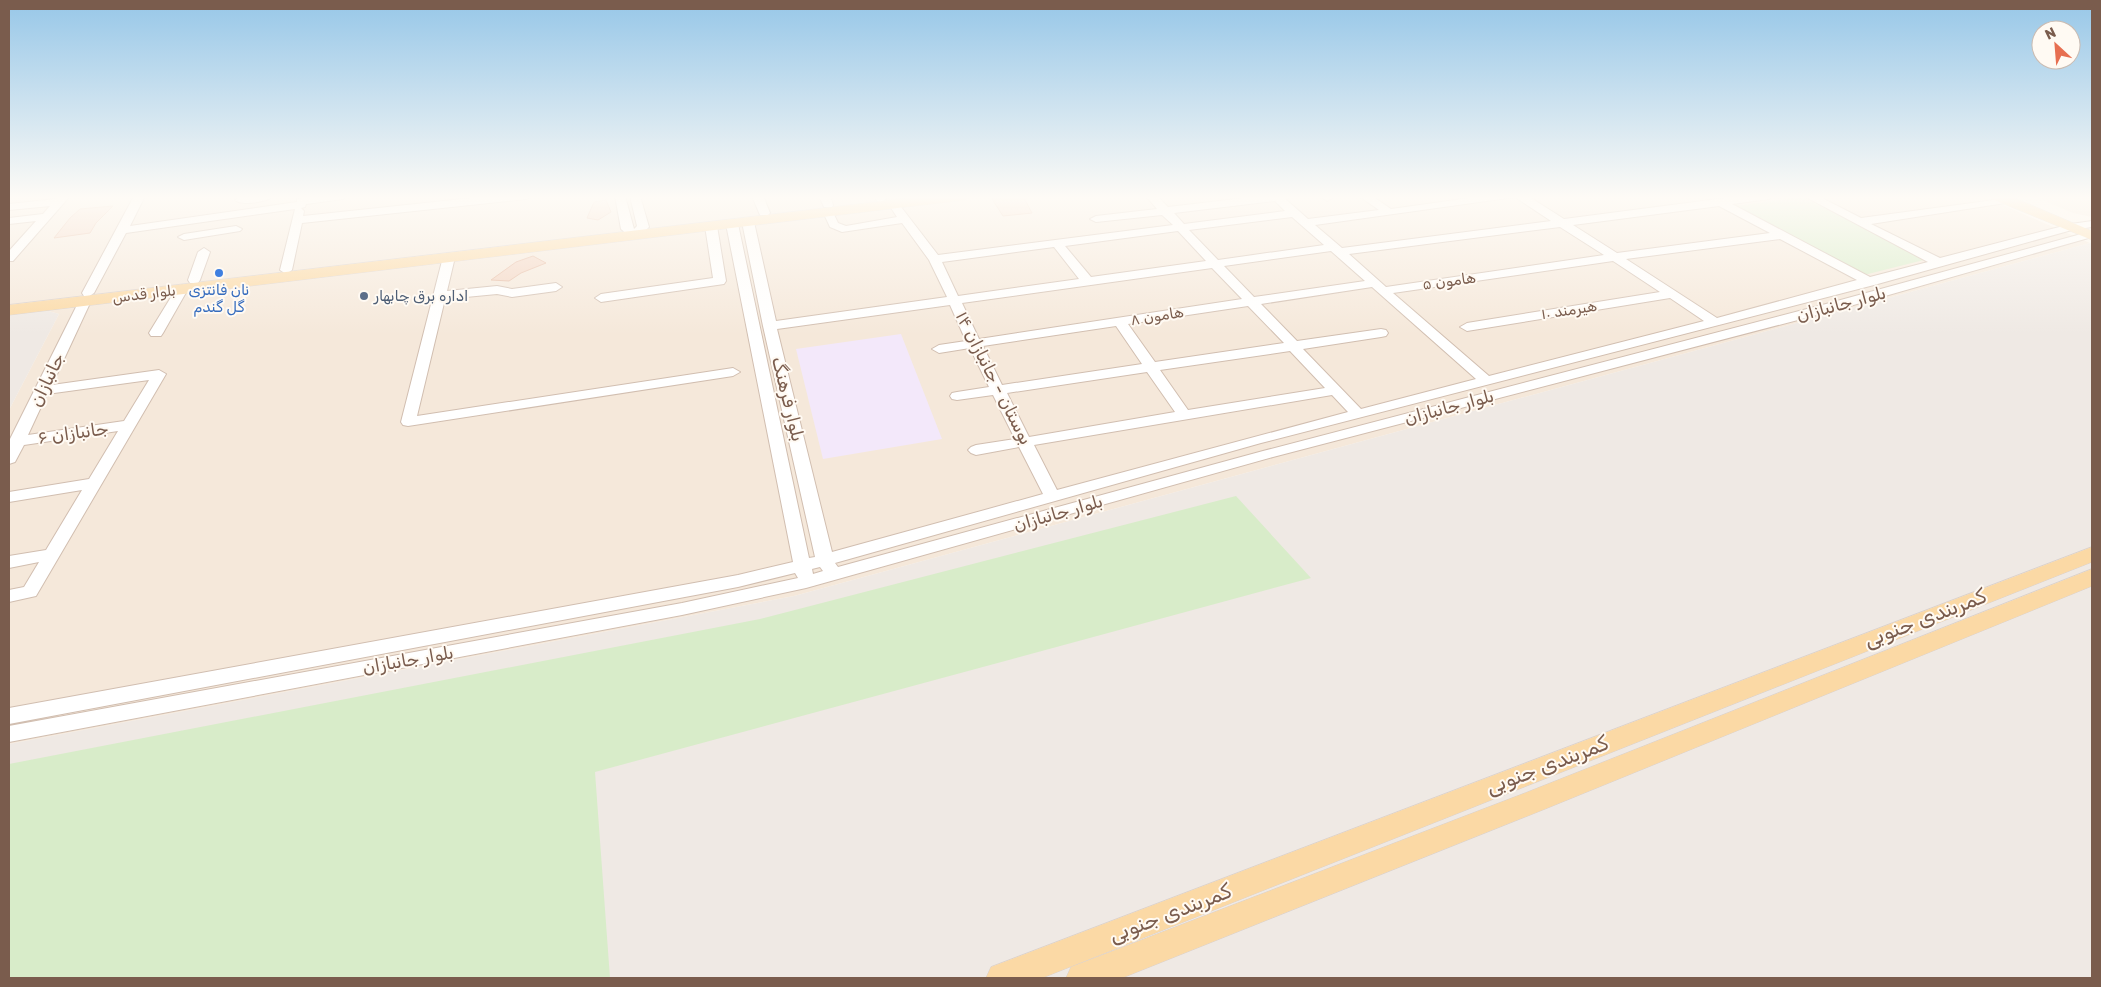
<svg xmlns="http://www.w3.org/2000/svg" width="2101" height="987" font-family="Rubik,Cairo,sans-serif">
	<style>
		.residential { fill: #f5e8da }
		.industrial { fill: #efe9e4 }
		.education { fill: #f3e8fa }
		.green { fill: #d8ecc9 }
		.building { fill: #f3d5c3; stroke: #e6bba3 }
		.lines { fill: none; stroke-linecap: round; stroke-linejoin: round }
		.minor-casing { stroke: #d1beb0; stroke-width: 2 }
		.major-casing { stroke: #dad1cd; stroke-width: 1 }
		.minor { fill: #fff; fill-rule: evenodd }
		.major { fill: #fbd9a5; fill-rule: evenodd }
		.shop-dot { fill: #3f7fe0; stroke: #fffaf3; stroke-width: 2 }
		.service-dot { fill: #5c6f8a; stroke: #fffaf3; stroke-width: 2 }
		.labels { text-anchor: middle; stroke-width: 4; stroke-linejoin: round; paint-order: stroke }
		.far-street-label { font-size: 15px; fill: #7a5c4d; stroke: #fffaf3 }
		.far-shop-label { font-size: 15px; fill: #366cbe; stroke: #fffaf3 }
		.far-service-label { font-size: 15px; fill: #4e5e75; stroke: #fffaf3; text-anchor: start }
		.street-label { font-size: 18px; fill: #7a5c4d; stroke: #fffaf3 }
		.near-street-label { font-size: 21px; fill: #7a5c4d; stroke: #fffaf3 }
	</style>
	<rect width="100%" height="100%" fill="#fdf6ec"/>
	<path class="residential" d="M9 196H1982L2090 243 794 596 9 744V410L59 314 45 310 9 315Z
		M2033 196H2092V217L2073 213Z"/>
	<path class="industrial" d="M2090 243 2092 244V978H9V744L794 596Z
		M45 310 59 314 9 410V315Z"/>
	<path class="education" d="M901 334 942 439 823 459 796 349Z"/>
	<path class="green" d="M1802 197 1928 259 1864 275 1735 206Z
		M1236 496 1311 578 595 772 610 978H9V764L760 619Z"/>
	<path class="building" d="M1012 196H1023L1032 213 1003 216 992 199Z
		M606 200 611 212 598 220 587 218 594 202Z
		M113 206 96 223 90 233 54 238 70 218 80 209Z
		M533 256 546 263 521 273 509 281 491 280 516 262Z"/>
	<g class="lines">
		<g class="minor-casing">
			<path id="minor" d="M59 196H70L13 261H9V251L36 221 9 224V218L43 214 50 206 9 210V204L56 199Z
				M134 196H145L130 226 297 202V199L312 196H348L343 199 306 204 305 207 301 208 304 211 303 216 491 196H531L526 199 302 223 292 270 286 274 280 270 295 209 126 233 94 293 88 297 84 296 82 293Z
				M243 196H274C267 202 241 206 235 200Z
				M615 196H625L634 229 637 226 630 196H640L649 227 638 237H630L621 229Z
				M752 196H763L770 213 768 215H760Z
				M819 196H830L833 205 832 207H824Z
				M875 196H885L886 199 881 202 877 201Z
				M1146 196H1157L1168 207 1262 196H1282L1308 219 1379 210 1359 196H1372L1391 209 1484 196H1528L1564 219 1741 196H1774L1769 199 1732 204 1870 277 1928 262 1804 196H1818L1861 218 2009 198 2010 200 2009 202 2005 203 1871 224 1940 258 2071 224 2092 221V227L2072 230 1874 285 1261 443 835 563 838 567 1263 451 1826 304 2092 231V237L1836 310 1273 457 806 588 682 615 9 742V726L682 603 798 578 795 573 738 587 9 724V708L738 575 793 562 726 224 732 221 738 224 809 558 815 557 763 326 742 222 744 220 748 219 754 222 776 321 947 297 929 260 902 223 842 232 830 227 823 212 824 210H832L838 223 846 226 897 217 889 205 894 202 898 203 938 255 1173 225 1162 215 1096 222 1090 219 1096 216 1157 209ZM1515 197 1551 221 1342 248 1315 225ZM1275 201 1285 211 1184 224 1174 213ZM1719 206 1770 233 1617 253 1573 225ZM1292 217 1324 245 1218 260 1189 230ZM1560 227 1604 255 1386 287 1349 254ZM1178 231 1206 261 1091 277 1065 246ZM1780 239 1857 280 1717 318 1626 259ZM1054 247 1079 279 958 296 942 262ZM1331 251 1365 281 1254 297 1224 266ZM1613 261 1660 292 1467 323 1460 327 1467 331 1670 298 1704 321 1489 376 1393 293ZM1212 268 1242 299 979 339 962 303ZM1372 287 1476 379 1361 409 1303 349 1381 337 1386 336 1388 333 1386 330 1381 329 1297 341 1261 304ZM950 305 966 341 939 345 932 349 939 353 970 348 989 387 957 392 952 393 950 396 952 399 957 400 993 395 1015 439 976 445 971 447 968 450 971 453 976 455 1019 447 1043 494 832 552 777 329ZM1248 306 1284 343 1155 362 1128 324ZM1116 326 1142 364 1002 385 983 346ZM1290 351 1325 388 1188 410 1160 370ZM1147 372 1175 412 1029 437 1007 393ZM1332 395 1348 412 1057 490 1034 445ZM820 567 823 571 813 574 812 569Z
				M1320 196H1331L1332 198 1327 201Z
				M711 223 717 226 726 281 724 284 601 302 595 298 601 294 713 278 705 226Z
				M236 226 242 229 240 231 184 240 178 237 184 234Z
				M204 248 210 252 200 280 198 283H190L188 280 198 252Z
				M449 253 455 257 447 291 497 286 512 289 556 283 562 287 556 291 512 297 497 294 445 299 417 416 733 368 740 372 733 376 408 426 403 425 401 422 443 257Z
				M182 285 188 289 163 333 161 336H151L149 333 176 289Z
				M85 297 91 301 52 385 159 370 166 374 36 596 9 602V590L24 587 39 562 9 568V556L46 550 82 490 9 502V492L89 479 118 431 24 445 15 462 9 464V441L79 301ZM149 380 124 421 28 435 47 394Z"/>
		</g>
		<g class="major-casing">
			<path id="major" d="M925 196H971L964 200 9 315V305Z
				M1990 196H2010L2092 231V240L1992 199Z
				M2092 547V562L1042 978H986L991 967Z
				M2092 569V586L1545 809 1122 978H1066L1071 967 1525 793Z"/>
		</g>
		<use href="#minor" class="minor"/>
		<use href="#major" class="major"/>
	</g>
	<linearGradient id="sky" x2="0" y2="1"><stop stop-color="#97c7e8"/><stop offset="0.59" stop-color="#fefbf6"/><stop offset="1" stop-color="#fefbf6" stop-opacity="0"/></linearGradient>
	<rect width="2101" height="335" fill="url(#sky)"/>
	<circle class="shop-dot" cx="219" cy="273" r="5"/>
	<circle class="service-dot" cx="364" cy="296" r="5"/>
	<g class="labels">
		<g class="far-street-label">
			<text transform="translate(1449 281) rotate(-8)" y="5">هامون ۵</text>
			<text transform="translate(144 294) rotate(-7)" y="5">بلوار قدس</text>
			<text transform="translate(1569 310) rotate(-9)" y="5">هیرمند ۱۰</text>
			<text transform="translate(1157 316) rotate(-9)" y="5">هامون ۸</text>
		</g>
		<g class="far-shop-label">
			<text x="219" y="295">نان فانتزی<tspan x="219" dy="17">گل گندم</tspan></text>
		</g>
		<g class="far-service-label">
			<text x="374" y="301">اداره برق چابهار</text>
		</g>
		<g class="street-label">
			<text transform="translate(1841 304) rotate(-15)" y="6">بلوار جانبازان</text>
			<text transform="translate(994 378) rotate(63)" y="6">بوستان - جانبازان ۱۴</text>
			<text transform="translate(47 380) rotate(-64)" y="6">جانبازان</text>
			<text transform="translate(788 399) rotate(76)" y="6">بلوار فرهنگ</text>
			<text transform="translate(1449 407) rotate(-15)" y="6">بلوار جانبازان</text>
			<text transform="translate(73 433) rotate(-8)" y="6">جانبازان ۶</text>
			<text transform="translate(1058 513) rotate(-16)" y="6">بلوار جانبازان</text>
			<text transform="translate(408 660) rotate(-10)" y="6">بلوار جانبازان</text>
		</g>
		<g class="near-street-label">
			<text transform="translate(1925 618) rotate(-21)" y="7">کمربندی جنوبی</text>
			<text transform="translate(1547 765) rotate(-21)" y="7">کمربندی جنوبی</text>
			<text transform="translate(1170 913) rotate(-21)" y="7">کمربندی جنوبی</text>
		</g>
	</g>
	<rect width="2101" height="987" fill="none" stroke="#7a5c4d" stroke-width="20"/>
	<g transform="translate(2056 45) rotate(334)"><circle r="24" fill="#fffaf3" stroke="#cabbb1"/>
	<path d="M0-4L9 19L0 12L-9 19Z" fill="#e76f51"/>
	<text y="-8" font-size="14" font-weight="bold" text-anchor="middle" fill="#7a5c4d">N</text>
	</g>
</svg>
